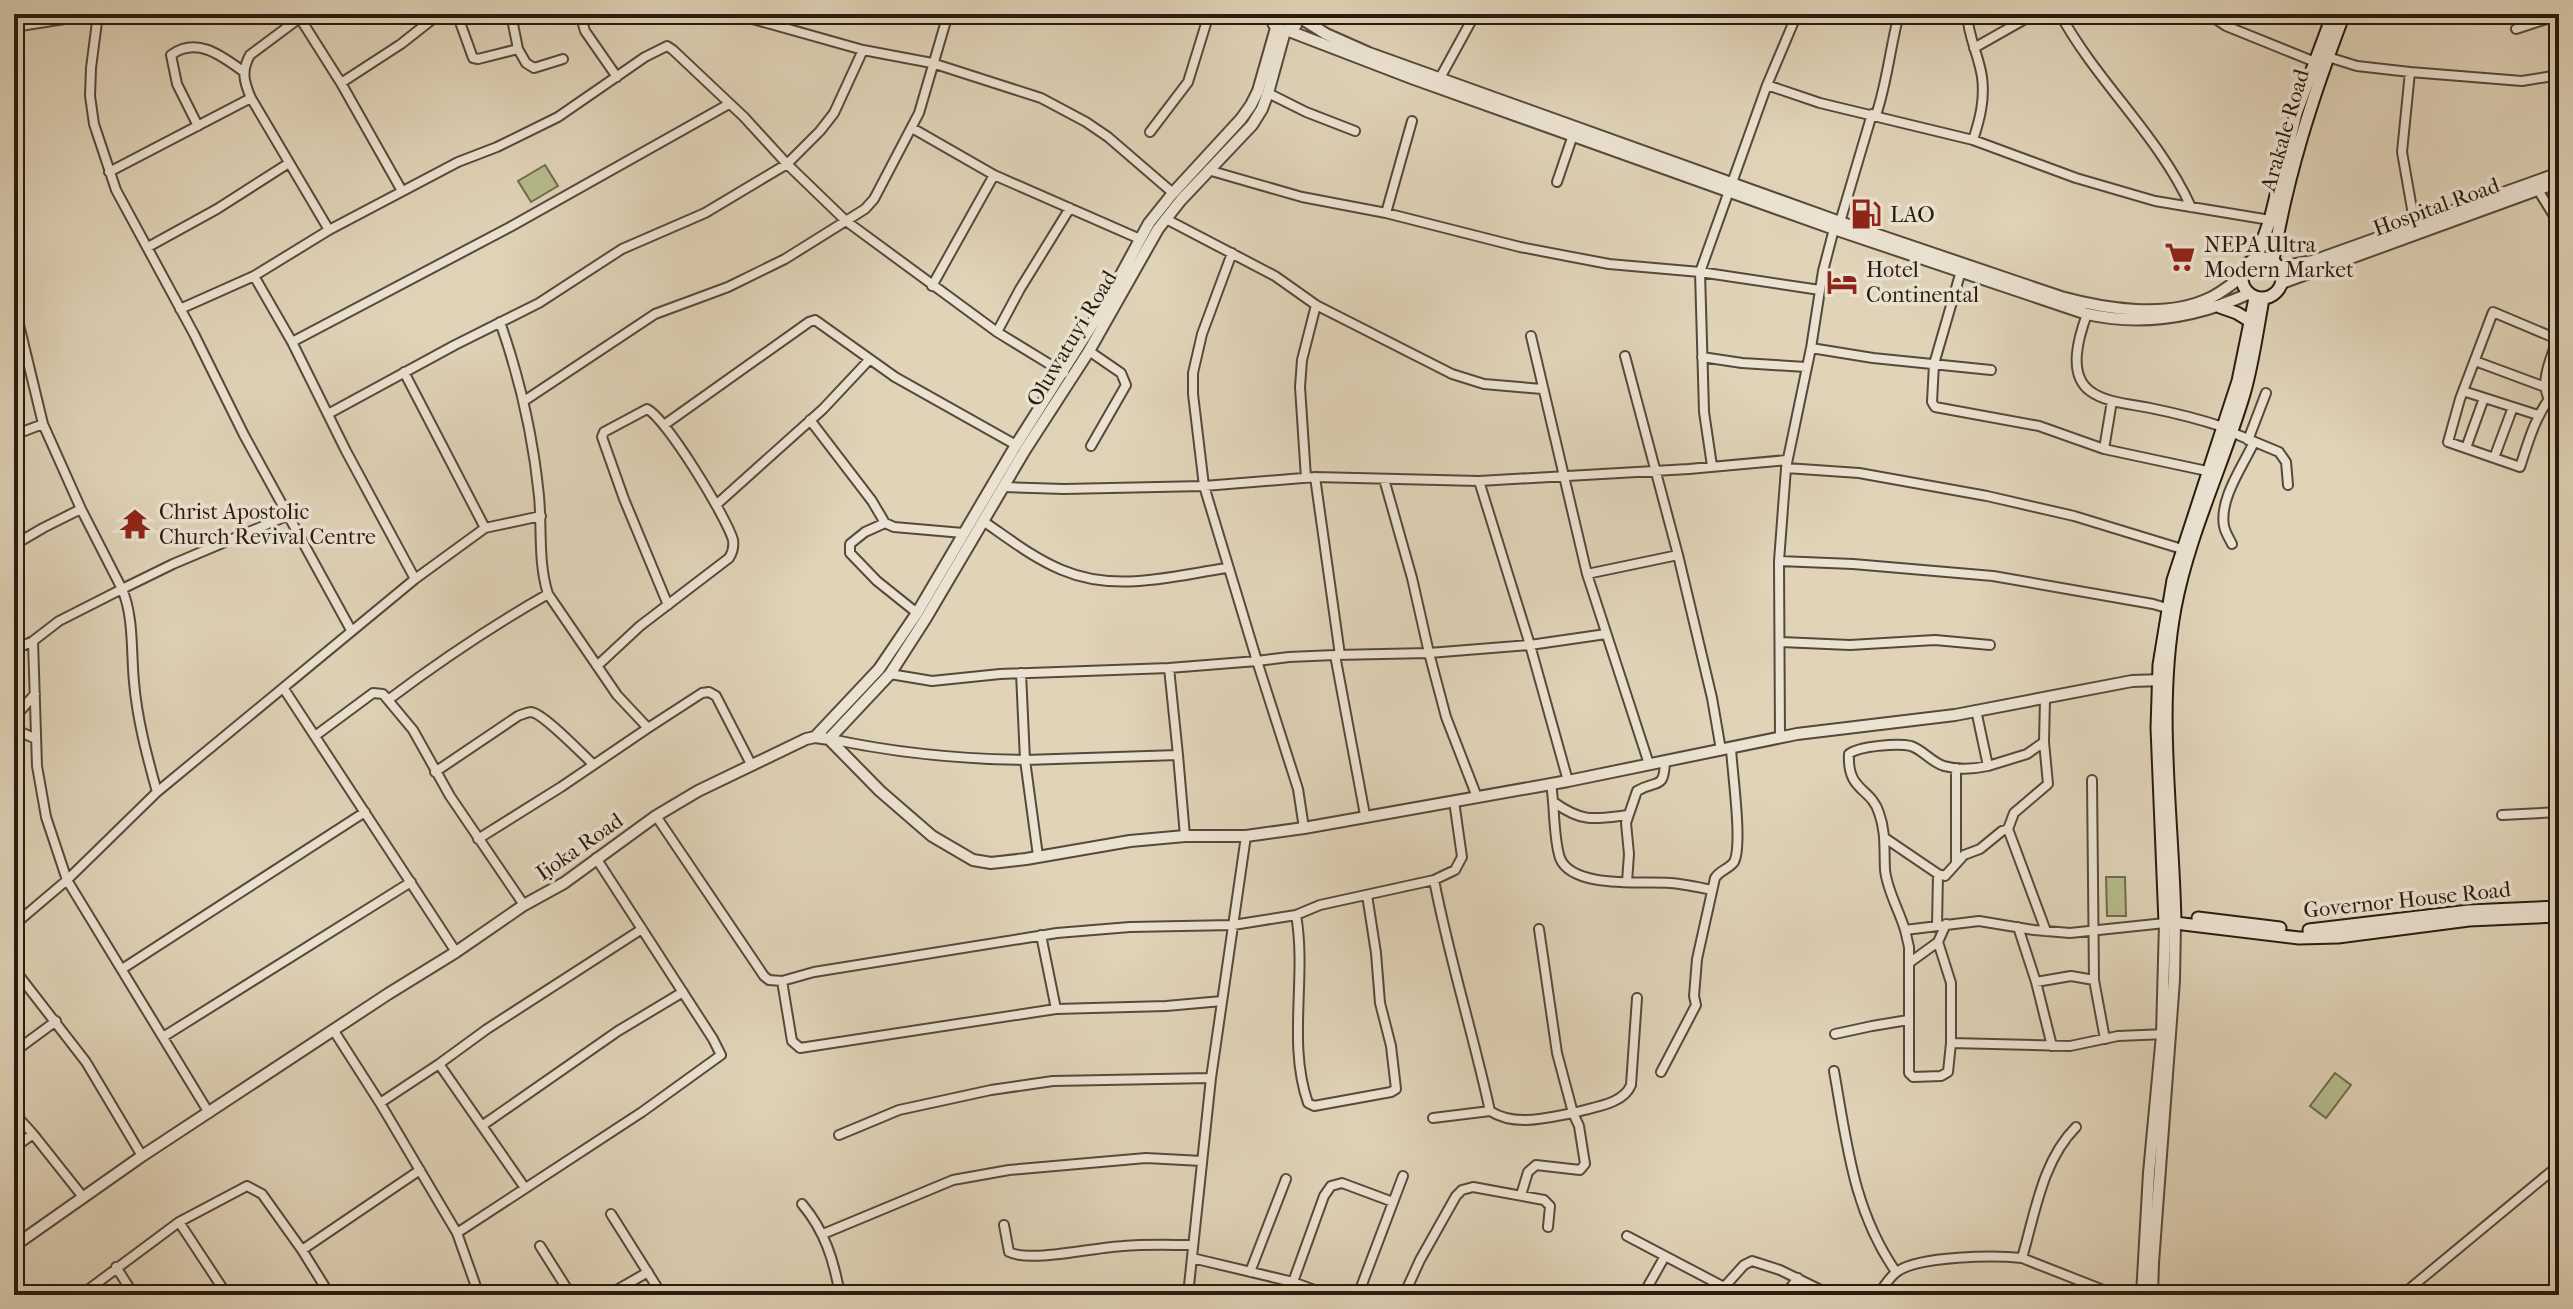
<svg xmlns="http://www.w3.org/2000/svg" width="2573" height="1309" font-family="'IM FELL French Canon',serif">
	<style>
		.green { fill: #b6bb8c; stroke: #706b4e; stroke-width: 2 }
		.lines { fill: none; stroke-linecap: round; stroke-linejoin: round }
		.minor-casing { stroke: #57493a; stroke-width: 12 }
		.tertiary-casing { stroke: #57493a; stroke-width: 14 }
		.secondary-casing { stroke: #291b10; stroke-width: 15 }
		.minor { stroke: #ebe2d1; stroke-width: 8 }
		.tertiary { stroke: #ebe2d1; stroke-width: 10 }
		.secondary { stroke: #ebe2d1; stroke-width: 11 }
		.labels { text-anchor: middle; stroke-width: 7; stroke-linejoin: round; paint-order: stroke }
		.street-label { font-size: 22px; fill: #291b10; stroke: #ebe2d1 }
		.poi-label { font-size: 22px; fill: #291b10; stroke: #ebe2d1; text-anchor: start }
	</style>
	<rect width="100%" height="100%" fill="#e0d3b8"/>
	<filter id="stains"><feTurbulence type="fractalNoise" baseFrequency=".0025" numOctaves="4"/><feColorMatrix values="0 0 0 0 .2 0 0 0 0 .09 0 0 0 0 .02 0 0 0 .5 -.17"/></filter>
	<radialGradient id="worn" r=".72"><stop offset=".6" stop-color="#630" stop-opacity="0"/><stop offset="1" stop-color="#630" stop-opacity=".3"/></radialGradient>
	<path class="green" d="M545 165 558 186 531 202 518 181Z
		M2106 877H2125L2126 916H2107Z
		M2335 1073 2351 1085 2326 1118 2310 1106Z"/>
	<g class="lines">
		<g class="minor-casing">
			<path id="minor" d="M98 14 91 68 90 96 94 124 116 190 194 334 244 435 351 630
				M305 14 250 55C241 71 244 82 251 98L329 230
				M457 14 473 58 478 59 518 49 526 63 534 68 563 59
				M511 14 518 49
				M580 14 585 31 617 77
				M735 14 863 50 932 63 1041 98 1086 122 1108 137 1173 193
				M1260 14 1272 21
				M1797 14 1767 85 1700 272 1820 290
				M1967 14C1968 36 1979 56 1982 77 1985 99 1980 119 1973 140
				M2060 14C2097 82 2159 136 2191 207
				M2208 14 2226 26 2315 62
				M298 15 341 83 402 191
				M14 27 96 14
				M2516 29 2559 15
				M1974 48 2034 14
				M2328 57 2357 66 2410 72 2522 81 2559 75
				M2410 72 2402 152 2415 226
				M1440 78 1475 14
				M341 83 401 44 439 14
				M1767 85 1820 103 1973 140 2076 178 2155 201 2270 220
				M1268 93 1306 112 1355 131
				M1876 115C1887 83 1890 48 1899 14
				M198 126 177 84 171 55C197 36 222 56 244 72
				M912 128 994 175 1140 239
				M1150 132 1188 82 1209 14
				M1208 170 1302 197 1386 213 1520 247 1609 264 1700 272 1704 412 1712 466
				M109 172 251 98
				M1557 182 1573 135
				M2538 190 2559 224
				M1386 213 1412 121
				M1166 219 1275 276 1316 305 1452 374 1484 384 1542 389
				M1840 222 1872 114
				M148 247 217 209 289 163
				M1232 253 1202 334 1193 373V394L1204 486 1257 661 1289 657 1335 655
				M1961 271 1934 364 1932 402 1935 407 2039 426 2104 449 2207 471
				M254 276 292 342 346 451 415 579
				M932 286 994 175
				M14 304 43 424
				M180 309 254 276 329 230 458 162 497 147 558 117 645 57 667 46 673 50 744 117 787 164 846 221 997 332 1064 373
				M2087 314C2079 336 2067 374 2090 391 2106 403 2131 404 2150 408 2175 413 2199 419 2223 427
				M500 322C520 379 533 436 539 496 542 528 538 563 548 594L617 695 648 728 702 693 709 692 716 696 752 766
				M997 332 1020 289 1070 208
				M1531 336 1587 574 1649 764
				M292 342 510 227 729 104
				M1811 348 1873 358 1991 370
				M1089 351 1121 373 1126 385 1091 446
				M1702 357 1742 363 1806 367
				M2475 361 2545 387
				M404 372 485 528
				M2463 391 2538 415
				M2549 399C2539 381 2552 357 2557 339L2493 312 2460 399 2448 442 2520 467C2528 443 2534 420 2549 399L2559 397
				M524 401 655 314 728 287 785 259 865 209 874 199 919 113 948 14
				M328 414 455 345 539 303 622 249 705 213 787 164 820 131 834 113 863 50
				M810 420 872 501 885 523
				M664 425 809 322 815 320 895 377 1016 445
				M2231 432 2279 452 2286 462 2288 485
				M14 435 43 424 81 509 43 528 14 545
				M2248 440 2266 393
				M2466 448 2484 398
				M2104 449 2112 401
				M2494 458 2513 407
				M1786 468 1859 473 1987 496 2074 516 2182 549
				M1315 477 1340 655
				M1306 478 1300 387 1302 360 1316 305
				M1384 479 1412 578 1429 653 1446 717 1477 797
				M1004 487 1064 489 1204 486 1315 477 1479 481 1689 469 1787 460
				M716 505 823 409 869 360
				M983 521C1008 538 1033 558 1062 570 1116 593 1172 576 1227 568
				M2232 544C2229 538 2225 532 2224 526 2219 499 2243 466 2254 442
				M1678 555 1712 698 1721 750
				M1779 561 1853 564 1993 576 2153 604 2170 609
				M1587 574 1678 555 1625 356
				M917 613 877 581 850 553V544L865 532 885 523 894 527 963 533
				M33 641 37 766 46 817 67 880 209 1113
				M1781 642 1850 645 1935 640 1990 645
				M14 650 33 641 59 621 122 589 81 509
				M597 666 640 626 729 558C733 552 734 547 733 540 727 518 666 418 647 409L604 432 602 437 624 499 668 605
				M890 674 932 681 1000 674 1169 668 1257 661 1298 789 1304 828
				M284 689 456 952
				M2045 699 2044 742 2048 784 2014 813 2008 829 2046 931
				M388 700C440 661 492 626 548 594
				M1976 710 1988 766 2027 754 2044 742
				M14 718 35 694
				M14 729 36 739
				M315 736 373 693 383 694 413 730 450 796 524 905
				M1780 738 1779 561 1786 468 1811 348 1823 271 1834 229
				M831 739C895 753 960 759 1025 760L1021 673
				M1178 755 1185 836
				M1988 766C1974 769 1958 770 1944 766 1931 762 1923 750 1911 746 1898 743 1859 746 1849 754 1847 792 1871 787 1879 813 1886 832 1884 850 1885 870 1887 890 1899 910 1905 930L1979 921 2034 930 2070 933 2165 923
				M1956 768V862
				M435 772 518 716C520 715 529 712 531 712 543 713 582 754 593 764
				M2092 780 2094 980
				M1568 781 1530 645 1606 634
				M1551 784C1555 806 1553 837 1560 858 1572 889 1643 881 1670 883 1684 884 1698 887 1712 890
				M157 792C147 756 137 719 134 682 131 652 134 617 122 589L173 564 289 515
				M1555 803C1583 823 1595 819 1628 815
				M1365 815 1335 655 1429 653 1530 645 1479 481
				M2502 815 2559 812
				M656 816 764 976 769 980 782 981 814 972 1057 933 1130 927 1233 925 1252 922 1296 915 1320 905 1434 880 1455 870 1462 857 1454 801
				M1885 838 1938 874 1945 876 1964 855 1980 849 2002 831 2008 829
				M478 839 561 787 648 728
				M1038 856 1025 760 1178 755 1169 668
				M1627 882 1629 854 1626 823 1637 791C1657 779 1664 791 1665 761
				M1296 915C1307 977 1287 1043 1308 1103L1314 1106 1391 1092 1396 1089 1391 1046 1380 1003 1376 953 1367 895
				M14 925 67 880 157 792 415 579 485 528 541 516
				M1937 926 1938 874
				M2018 927 2036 982 2071 976 2094 980 2105 1039
				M1905 930 1909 947V1073L1913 1077 1941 1076 1948 1072 1951 1043 2070 1046 2118 1036 2166 1034
				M1041 935 1056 1009
				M1938 942 1951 983V1043
				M1909 963 1938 942 1946 924
				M14 969 86 1062 142 1156
				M122 969 365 812
				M782 981 792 1041 800 1048 1056 1009 1166 1006 1222 1001
				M2036 982 2052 1046
				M334 1031 380 1103 457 1233 479 1295
				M1835 1034 1872 1026 1908 1020
				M163 1037 411 882
				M14 1052 56 1021
				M439 1064 525 1188
				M1834 1071C1847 1144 1853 1210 1896 1272
				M1661 1072 1696 1005 1694 996 1697 959 1715 878C1720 870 1729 869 1734 862 1743 845 1732 771 1731 748
				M380 1103 439 1064 487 1029 642 929
				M1490 1111C1515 1127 1546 1118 1573 1113L1557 1053 1539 929
				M14 1113 33 1134
				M1433 1118 1490 1111C1473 1033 1449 958 1434 880
				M483 1125 618 1031 683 992
				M839 1135 899 1110 991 1090 1053 1081 1211 1078
				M14 1148 33 1134 83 1197
				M1521 1195 1528 1172 1536 1165 1580 1170 1585 1164 1579 1126 1573 1113C1592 1107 1623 1105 1631 1085L1637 998
				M802 1204C825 1231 834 1261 840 1295
				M611 1214 662 1295
				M179 1222 227 1295
				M1004 1225 1009 1252C1031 1263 1096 1247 1123 1246 1146 1244 1170 1245 1193 1245
				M457 1233 642 1112 721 1055 713 1039 596 858
				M823 1234 953 1180 1009 1170 1146 1158 1202 1161
				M1627 1236 1724 1287
				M540 1246 571 1295
				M302 1250 420 1170
				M1192 1258 1293 1282 1328 1295
				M2022 1258C2035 1214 2042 1161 2076 1127
				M116 1267 134 1295
				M1250 1272 1286 1179
				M1293 1282 1324 1196 1331 1186 1342 1183 1393 1202
				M81 1295 179 1222 247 1186 262 1194 302 1250 330 1295
				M608 1295 648 1272
				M1188 1295 1211 1078 1246 836
				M1358 1295 1403 1176
				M1404 1295 1420 1260 1456 1196 1462 1190 1473 1187 1544 1200 1550 1206 1548 1227
				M1643 1295 1665 1256
				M1717 1295 1744 1265 1752 1261 1780 1270 1831 1295
				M1785 1295 1798 1278
				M1878 1295C1884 1287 1889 1277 1898 1271 1921 1256 1994 1255 2022 1258L2116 1295
				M2402 1295 2559 1165"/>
		</g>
		<g class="tertiary-casing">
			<path id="tertiary" d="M1273 14 1272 21 1276 28 1285 31 1296 25V14
				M1296 15 1326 34 1369 53 1840 222 2061 297C2105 309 2167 319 2210 298 2221 293 2231 284 2241 278
				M1289 31 1414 79 1834 229 2087 314C2142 326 2197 317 2248 294
				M2279 267 2313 261 2559 173
				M2282 283 2559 182
				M815 737 879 669 917 613 1016 445 1104 306 1149 223 1173 193 1241 119 1251 105 1258 91 1276 28
				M829 739 890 674 926 618 1025 450 1089 351 1158 229 1181 200 1252 125 1262 109 1268 93 1285 31
				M14 1246 142 1156 388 994 456 952 524 905 564 883 656 816 698 791 806 739 815 737 829 739 880 791 932 836 973 860 991 863 1026 859 1130 841 1185 836H1246L1304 828 1568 781 1797 734 1955 715 2132 681 2163 680
				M2142 1295 2149 1173 2162 1035 2165 923
				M2152 1295 2153 1263 2174 980 2175 923"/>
		</g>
		<g class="secondary-casing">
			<path id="secondary" d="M2242 278a20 20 0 1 1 40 0a20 20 0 1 1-40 0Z
				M2256 258 2270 220 2296 113 2333 14
				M2273 261C2287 175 2313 95 2344 14
				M2255 298 2238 381 2173 580 2159 665 2157 728 2165 923H2175L2299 938 2338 937 2469 920 2559 916
				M2220 307 2237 313 2250 321
				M2198 918 2280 928
				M2175 923C2173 817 2156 712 2175 608 2189 534 2223 465 2244 394 2253 363 2257 331 2263 299
				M2309 930 2469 911 2559 907"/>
		</g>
		<use href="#minor" class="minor"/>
		<use href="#tertiary" class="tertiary"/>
		<use href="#secondary" class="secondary"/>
	</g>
	<defs>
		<g id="fuel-bare" transform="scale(2.4)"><path d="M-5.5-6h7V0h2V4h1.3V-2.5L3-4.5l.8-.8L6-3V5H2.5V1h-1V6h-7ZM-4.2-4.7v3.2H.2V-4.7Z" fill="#8f2418" stroke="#ebe2d1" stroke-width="2.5" paint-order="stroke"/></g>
		<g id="supermarket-bare" transform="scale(2.4)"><path d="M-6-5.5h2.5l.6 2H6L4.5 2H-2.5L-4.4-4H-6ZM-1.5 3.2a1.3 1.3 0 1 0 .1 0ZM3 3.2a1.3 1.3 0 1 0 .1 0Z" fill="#8f2418" stroke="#ebe2d1" stroke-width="2.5" paint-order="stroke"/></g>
		<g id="hotel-bare" transform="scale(2.4)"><path d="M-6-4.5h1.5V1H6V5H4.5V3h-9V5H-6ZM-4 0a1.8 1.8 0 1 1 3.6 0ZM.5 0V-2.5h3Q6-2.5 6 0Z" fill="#8f2418" stroke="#ebe2d1" stroke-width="2.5" paint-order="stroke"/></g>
		<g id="temple-bare" transform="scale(2.4)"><path d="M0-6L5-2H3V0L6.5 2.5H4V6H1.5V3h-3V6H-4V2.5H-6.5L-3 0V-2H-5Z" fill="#8f2418" stroke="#ebe2d1" stroke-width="2.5" paint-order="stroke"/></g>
	</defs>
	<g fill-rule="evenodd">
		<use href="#fuel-bare" x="1866" y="214"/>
		<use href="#supermarket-bare" x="2180" y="257"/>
		<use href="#hotel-bare" x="1842" y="282"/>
		<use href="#temple-bare" x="135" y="524"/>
	</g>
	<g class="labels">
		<g class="street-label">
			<text transform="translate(2284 130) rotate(-74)" y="8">Arakale Road</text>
			<text transform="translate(2436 206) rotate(-20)" y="8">Hospital Road</text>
			<text transform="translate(1071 338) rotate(-59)" y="8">Oluwatuyi Road</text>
			<text transform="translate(579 846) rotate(-35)" y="8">Ijoka Road</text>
			<text transform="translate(2407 899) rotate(-6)" y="8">Governor House Road</text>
		</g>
		<g class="poi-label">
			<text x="1890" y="222">LAO</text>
			<text x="2204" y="252">NEPA Ultra<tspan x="2204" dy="25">Modern Market</tspan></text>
			<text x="1866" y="277">Hotel<tspan x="1866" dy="25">Continental</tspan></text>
			<text x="159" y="519">Christ Apostolic<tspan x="159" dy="25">Church Revival Centre</tspan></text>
		</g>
	</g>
	<rect width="2573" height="1309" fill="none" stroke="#e0d3b8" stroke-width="48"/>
	<rect x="16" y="16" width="2541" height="1277" fill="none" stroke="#291b10" stroke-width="4"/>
	<rect x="24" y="24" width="2525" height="1261" fill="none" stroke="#291b10" stroke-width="2"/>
	<rect width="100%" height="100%" filter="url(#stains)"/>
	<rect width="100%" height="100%" fill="url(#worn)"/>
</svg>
